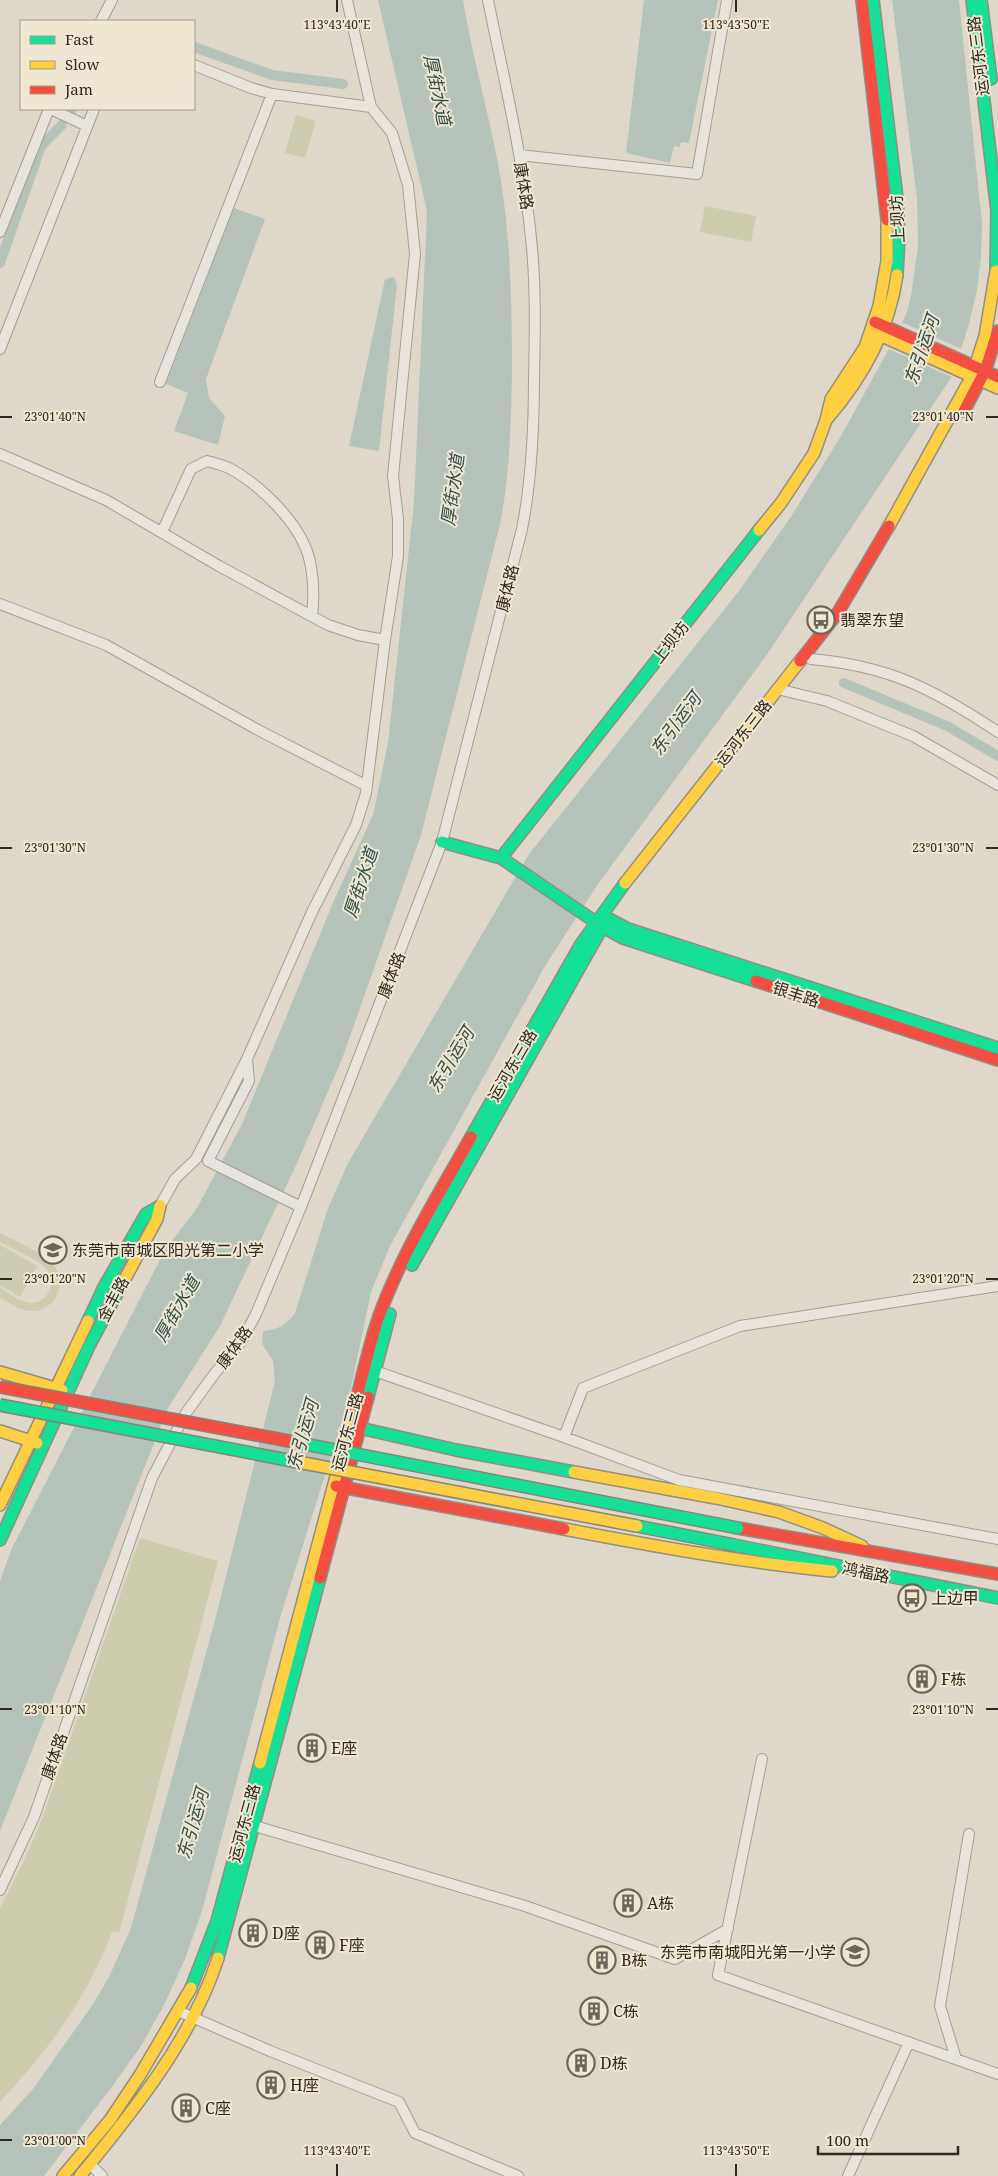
<svg xmlns="http://www.w3.org/2000/svg" width="998" height="2176" font-family="'Noto Serif','Noto Sans SC',serif">
	<style>
		.green { fill: #cdccae }
		.water { fill: #b6c3bb }
		.pier { fill: #dfd8ca }
		.lines { fill: none; stroke-linecap: round; stroke-linejoin: round }
		.canal { stroke: #b6c3bb; stroke-width: 10 }
		.street-casing { stroke: #a49d94; stroke-width: 12 }
		.fast-casing { stroke: #938d84; stroke-width: 14 }
		.slow-casing { stroke: #938d84; stroke-width: 14 }
		.jam-casing { stroke: #938d84; stroke-width: 14 }
		.street { stroke: #e8e4db; stroke-width: 10 }
		.fast { stroke: #16e098; stroke-width: 11 }
		.slow { stroke: #ffcf43; stroke-width: 11 }
		.jam { stroke: #f24e42; stroke-width: 11 }
		.fast-bridge-casing { stroke: #89837a; stroke-width: 14; stroke-linecap: butt }
		.slow-bridge-casing { stroke: #89837a; stroke-width: 14; stroke-linecap: butt }
		.jam-bridge-casing { stroke: #89837a; stroke-width: 14; stroke-linecap: butt }
		.fast-bridge { stroke: #16e098; stroke-width: 11 }
		.slow-bridge { stroke: #ffcf43; stroke-width: 11 }
		.jam-bridge { stroke: #f24e42; stroke-width: 11 }
		.ticks { fill: none; stroke: #30271e; stroke-width: 2 }
		.labels { text-anchor: middle; stroke-width: 4; stroke-linejoin: round; paint-order: stroke }
		.street-label { font-size: 16px; fill: #30271e; stroke: #efe7d1 }
		.poi-label { font-size: 16px; fill: #30271e; stroke: #efe7d1; text-anchor: start }
		.water-label { font-size: 18px; font-style: italic; fill: #2f4e4c; stroke: #efe7d1 }
		.ticks-label { font-size: 12px; text-anchor: middle; fill: #30271e; stroke: #efe7d1; stroke-width: 4; stroke-linejoin: round; paint-order: stroke }
	</style>
	<rect width="100%" height="100%" fill="#dfd8ca"/>
	<path class="green" d="M296 115 316 121 305 158 285 153Z
		M705 206 756 216 751 242 700 232Z
		M0 1233C15 1241 46 1253 55 1267 68 1285 54 1311 32 1311 20 1311 10 1303 0 1298V1288C9 1293 21 1303 31 1303 48 1303 58 1282 47 1269 37 1259 13 1249 0 1242Z
		M0 1245 37 1266 20 1297 0 1285Z
		M140 1538 218 1561 119 1933 112 1932C86 2000 49 2049 0 2102V1908L24 1861 42 1819Z"/>
	<path class="water" d="M378 0H463C473 61 491 120 501 181 511 245 512 309 512 373 511 424 510 474 500 524L421 835 342 1059 298 1161 220 1326 168 1408 0 1831V1581L12 1548 165 1250 197 1208 242 1124 335 898 373 815 388 743 414 502 427 211Z
		M644 0H718L689 143 681 142 680 147 674 146 670 163 626 153Z
		M892 0H959L982 223 981 256 977 290 969 324 953 375 766 656 598 884 545 966 390 1246 371 1292 348 1402 280 1618 202 1911 185 1959 164 2005 141 2046 114 2084 44 2176H0V2125L33 2089 91 2007 109 1977 131 1928 215 1620 275 1381 273 1361 262 1344 263 1331C277 1330 287 1325 295 1313L328 1208 348 1163 529 854 739 591 792 515 841 436 886 354 907 312 911 296 918 246 917 199Z
		M234 208 265 219 206 379 209 398 225 416 218 445 174 431 188 393 166 384Z
		M394 277 397 285 379 451 349 446 385 279Z"/>
	<path class="pier" d="M899 321 964 350 954 378 886 348Z"/>
	<g class="lines">
		<path class="canal" d="M194 47 272 75 343 84
			M71 111 72 109
			M0 263 41 146 62 125
			M844 683 947 726 998 756"/>
		<g class="street-casing">
			<path id="street" d="M101 21 112 0
				M194 65 251 88 272 94 371 107
				M51 109 87 126
				M519 155 697 174 727 0
				M0 232 49 109
				M0 349 94 109
				M160 382 272 94
				M0 454 106 500 219 566 328 625 358 635 385 640
				M162 532 191 469 207 461C214 463 223 465 229 468 261 485 303 526 310 562 314 580 314 598 312 616
				M0 604 106 645 258 730 367 786
				M811 659C890 666 933 689 998 732
				M777 689 827 701 913 736 998 785
				M247 1059 249 1081 208 1161 301 1207
				M160 1206 175 1179 196 1159 247 1059 312 912 356 825 366 793 385 640 398 556V519L393 476 415 254 408 185 392 133 371 107 347 0
				M375 1371 564 1437 679 1480 998 1539
				M564 1437 583 1388 740 1326 998 1286
				M762 1759 718 1975 998 2074
				M248 1824 525 1906 675 1959 728 1929
				M0 1890 34 1817 152 1478 186 1413 215 1373 241 1342 256 1314 301 1207 442 842 522 529C532 478 534 429 534 378 535 331 536 285 531 238 523 158 504 79 488 0
				M178 2011 270 2051 399 2102 415 2133 518 2176
				M956 2059 940 2006 969 1834
				M90 2164 102 2176
				M848 2176 909 2042"/>
		</g>
		<g class="fast-casing">
			<path id="fast" d="M873 0 897 198 899 235 897 275
				M972 0 997 211 996 271
				M981 0 991 79
				M442 842 501 858 603 927 623 938 756 981
				M501 858 759 530
				M609 919 628 929 998 1048
				M471 1137 581 944 625 883
				M412 1265 599 933
				M88 1321 104 1287 146 1214 160 1206
				M368 1397 390 1314
				M351 1426 456 1450 574 1472
				M0 1540 89 1346 119 1290
				M734 1545 998 1598
				M218 1958 320 1578
				M191 1988 217 1921 260 1763"/>
		</g>
		<g class="slow-casing">
			<path id="slow" d="M887 220V261L879 306 865 347 831 399 826 420C863 378 889 330 897 275
				M873 332 998 388
				M889 526 972 376 985 336 996 271
				M759 530 781 503 814 453 826 420
				M625 883 800 661
				M119 1290 157 1219 160 1206
				M0 1372 62 1390
				M0 1431 37 1443
				M574 1472 716 1498 779 1512 823 1528 862 1546
				M0 1505 88 1321
				M564 1529C654 1546 741 1562 832 1571
				M260 1763 352 1416
				M63 2176 110 2120 140 2075 191 1988
				M80 2176C133 2112 193 2037 218 1958"/>
		</g>
		<g class="jam-casing">
			<path id="jam" d="M862 0 887 220
				M875 322 998 377
				M964 411 985 371 998 331
				M800 661 837 614 889 526
				M756 981 998 1060
				M352 1416C361 1383 368 1348 379 1316 402 1253 438 1195 471 1137
				M336 1486 564 1529
				M738 1528 998 1574
				M320 1578 368 1397"/>
		</g>
		<use href="#street" class="street"/>
		<use href="#fast" class="fast"/>
		<use href="#slow" class="slow"/>
		<use href="#jam" class="jam"/>
		<g class="fast-bridge-casing">
			<path id="fast-bridge" d="M0 1405 298 1462
				M289 1441 738 1528
				M637 1526 734 1545"/>
		</g>
		<g class="slow-bridge-casing">
			<path id="slow-bridge" d="M298 1462 637 1526"/>
		</g>
		<g class="jam-bridge-casing">
			<path id="jam-bridge" d="M0 1387 289 1441"/>
		</g>
		<use href="#fast-bridge" class="fast-bridge"/>
		<use href="#slow-bridge" class="slow-bridge"/>
		<use href="#jam-bridge" class="jam-bridge"/>
	</g>
	<path class="ticks" d="M337 0V12M736 0V12M0 417H12M986 417H998M0 848H12M986 848H998M0 1279H12M986 1279H998M0 1709H12M986 1709H998M0 2140H12M337 2164V2176M736 2164V2176"/>
	<defs>
		<g id="bus-ring" transform="scale(1.4375)"><circle r="9.5" fill="#efe7d1" stroke="#6d655a" stroke-width="1.5"/><path d="M-5-6H5V4H4V6H2V4H-2V6H-4V4H-5ZM-3.5-4V0h7V-4ZM-3.5 1.2v1.5H-2V1.2ZM2 1.2v1.5H3.5V1.2Z" fill="#6d655a"/></g>
		<g id="school-ring" transform="scale(1.4375)"><circle r="9.5" fill="#efe7d1" stroke="#6d655a" stroke-width="1.5"/><path d="M0-5L7-2L0 1L-7-2ZM-4 1L0 2.5L4 1V4Q0 6-4 4Z" fill="#6d655a"/></g>
		<g id="building-ring" transform="scale(1.4375)"><circle r="9.5" fill="#efe7d1" stroke="#6d655a" stroke-width="1.5"/><path d="M-4-6H4V6H1V3H-1V6H-4ZM-2.5-4.3h1.7v1.8h-1.7ZM.8-4.3h1.7v1.8H.8ZM-2.5-1h1.7V.8h-1.7ZM.8-1h1.7V.8H.8Z" fill="#6d655a"/></g>
	</defs>
	<g fill-rule="evenodd">
		<use href="#bus-ring" x="821" y="620"/>
		<use href="#school-ring" x="53" y="1250"/>
		<use href="#bus-ring" x="912" y="1598"/>
		<use href="#building-ring" x="922" y="1679"/>
		<use href="#building-ring" x="312" y="1748"/>
		<use href="#building-ring" x="628" y="1903"/>
		<use href="#building-ring" x="253" y="1933"/>
		<use href="#building-ring" x="320" y="1945"/>
		<use href="#school-ring" x="855" y="1952"/>
		<use href="#building-ring" x="602" y="1960"/>
		<use href="#building-ring" x="594" y="2011"/>
		<use href="#building-ring" x="581" y="2063"/>
		<use href="#building-ring" x="271" y="2085"/>
		<use href="#building-ring" x="186" y="2108"/>
	</g>
	<g class="labels">
		<g class="street-label">
			<text transform="translate(978 56) rotate(-97)" y="6">运河东三路</text>
			<text transform="translate(524 186) rotate(81)" y="6">康体路</text>
			<text transform="translate(897 219) rotate(-93)" y="6">上坝坊</text>
			<text transform="translate(507 588) rotate(-76)" y="6">康体路</text>
			<text transform="translate(670 642) rotate(-52)" y="6">上坝坊</text>
			<text transform="translate(743 733) rotate(-52)" y="6">运河东三路</text>
			<text transform="translate(391 975) rotate(-69)" y="6">康体路</text>
			<text transform="translate(796 994) rotate(18)" y="6">银丰路</text>
			<text transform="translate(512 1065) rotate(-60)" y="6">运河东三路</text>
			<text transform="translate(113 1299) rotate(-62)" y="6">金丰路</text>
			<text transform="translate(234 1347) rotate(-54)" y="6">康体路</text>
			<text transform="translate(347 1432) rotate(-75)" y="6">运河东三路</text>
			<text transform="translate(866 1572) rotate(12)" y="6">鸿福路</text>
			<text transform="translate(54 1756) rotate(-71)" y="6">康体路</text>
			<text transform="translate(244 1823) rotate(-75)" y="6">运河东三路</text>
		</g>
		<g class="poi-label">
			<text x="840" y="626">翡翠东望</text>
			<text x="72" y="1256">东莞市南城区阳光第二小学</text>
			<text x="931" y="1604">上边甲</text>
			<text x="941" y="1685">F栋</text>
			<text x="331" y="1754">E座</text>
			<text x="647" y="1909">A栋</text>
			<text x="272" y="1939">D座</text>
			<text x="339" y="1951">F座</text>
			<text x="836" y="1958" text-anchor="end">东莞市南城阳光第一小学</text>
			<text x="621" y="1966">B栋</text>
			<text x="613" y="2017">C栋</text>
			<text x="600" y="2069">D栋</text>
			<text x="290" y="2091">H座</text>
			<text x="205" y="2114">C座</text>
		</g>
		<g class="water-label">
			<text transform="translate(437 90) rotate(78)" y="6">厚街水道</text>
			<text transform="translate(922 350) rotate(-71)" y="6">东引运河</text>
			<text transform="translate(453 490) rotate(-82)" y="6">厚街水道</text>
			<text transform="translate(676 724) rotate(-54)" y="6">东引运河</text>
			<text transform="translate(361 883) rotate(-72)" y="6">厚街水道</text>
			<text transform="translate(451 1060) rotate(-59)" y="6">东引运河</text>
			<text transform="translate(177 1309) rotate(-60)" y="6">厚街水道</text>
			<text transform="translate(303 1435) rotate(-74)" y="6">东引运河</text>
			<text transform="translate(193 1824) rotate(-74)" y="6">东引运河</text>
		</g>
	</g>
	<g class="ticks-label">
		<text x="337" y="29">113°43'40"E</text>
		<text x="736" y="29">113°43'50"E</text>
		<text x="55" y="421">23°01'40"N</text>
		<text x="943" y="421">23°01'40"N</text>
		<text x="55" y="852">23°01'30"N</text>
		<text x="943" y="852">23°01'30"N</text>
		<text x="55" y="1283">23°01'20"N</text>
		<text x="943" y="1283">23°01'20"N</text>
		<text x="55" y="1714">23°01'10"N</text>
		<text x="943" y="1714">23°01'10"N</text>
		<text x="55" y="2145">23°01'00"N</text>
		<text x="337" y="2155">113°43'40"E</text>
		<text x="736" y="2155">113°43'50"E</text>
	</g>
	<rect x="20" y="20" width="175" height="90" fill="#efe7d1" stroke="#a39a89"/>
	<rect x="30" y="36" width="25" height="8" fill="#16e098" stroke="#a39a89"/>
	<text x="65" y="45" font-size="15" fill="#30271e">Fast</text>
	<rect x="30" y="61" width="25" height="8" fill="#ffcf43" stroke="#a39a89"/>
	<text x="65" y="70" font-size="15" fill="#30271e">Slow</text>
	<rect x="30" y="86" width="25" height="8" fill="#f24e42" stroke="#a39a89"/>
	<text x="65" y="95" font-size="15" fill="#30271e">Jam</text>
	<path d="M818 2146v8h140v-8" fill="none" stroke="#30271e" stroke-width="2.5"/>
	<text x="826" y="2146" font-size="15" fill="#30271e" stroke="#efe7d1" stroke-width="4" paint-order="stroke">100 m</text>
</svg>
